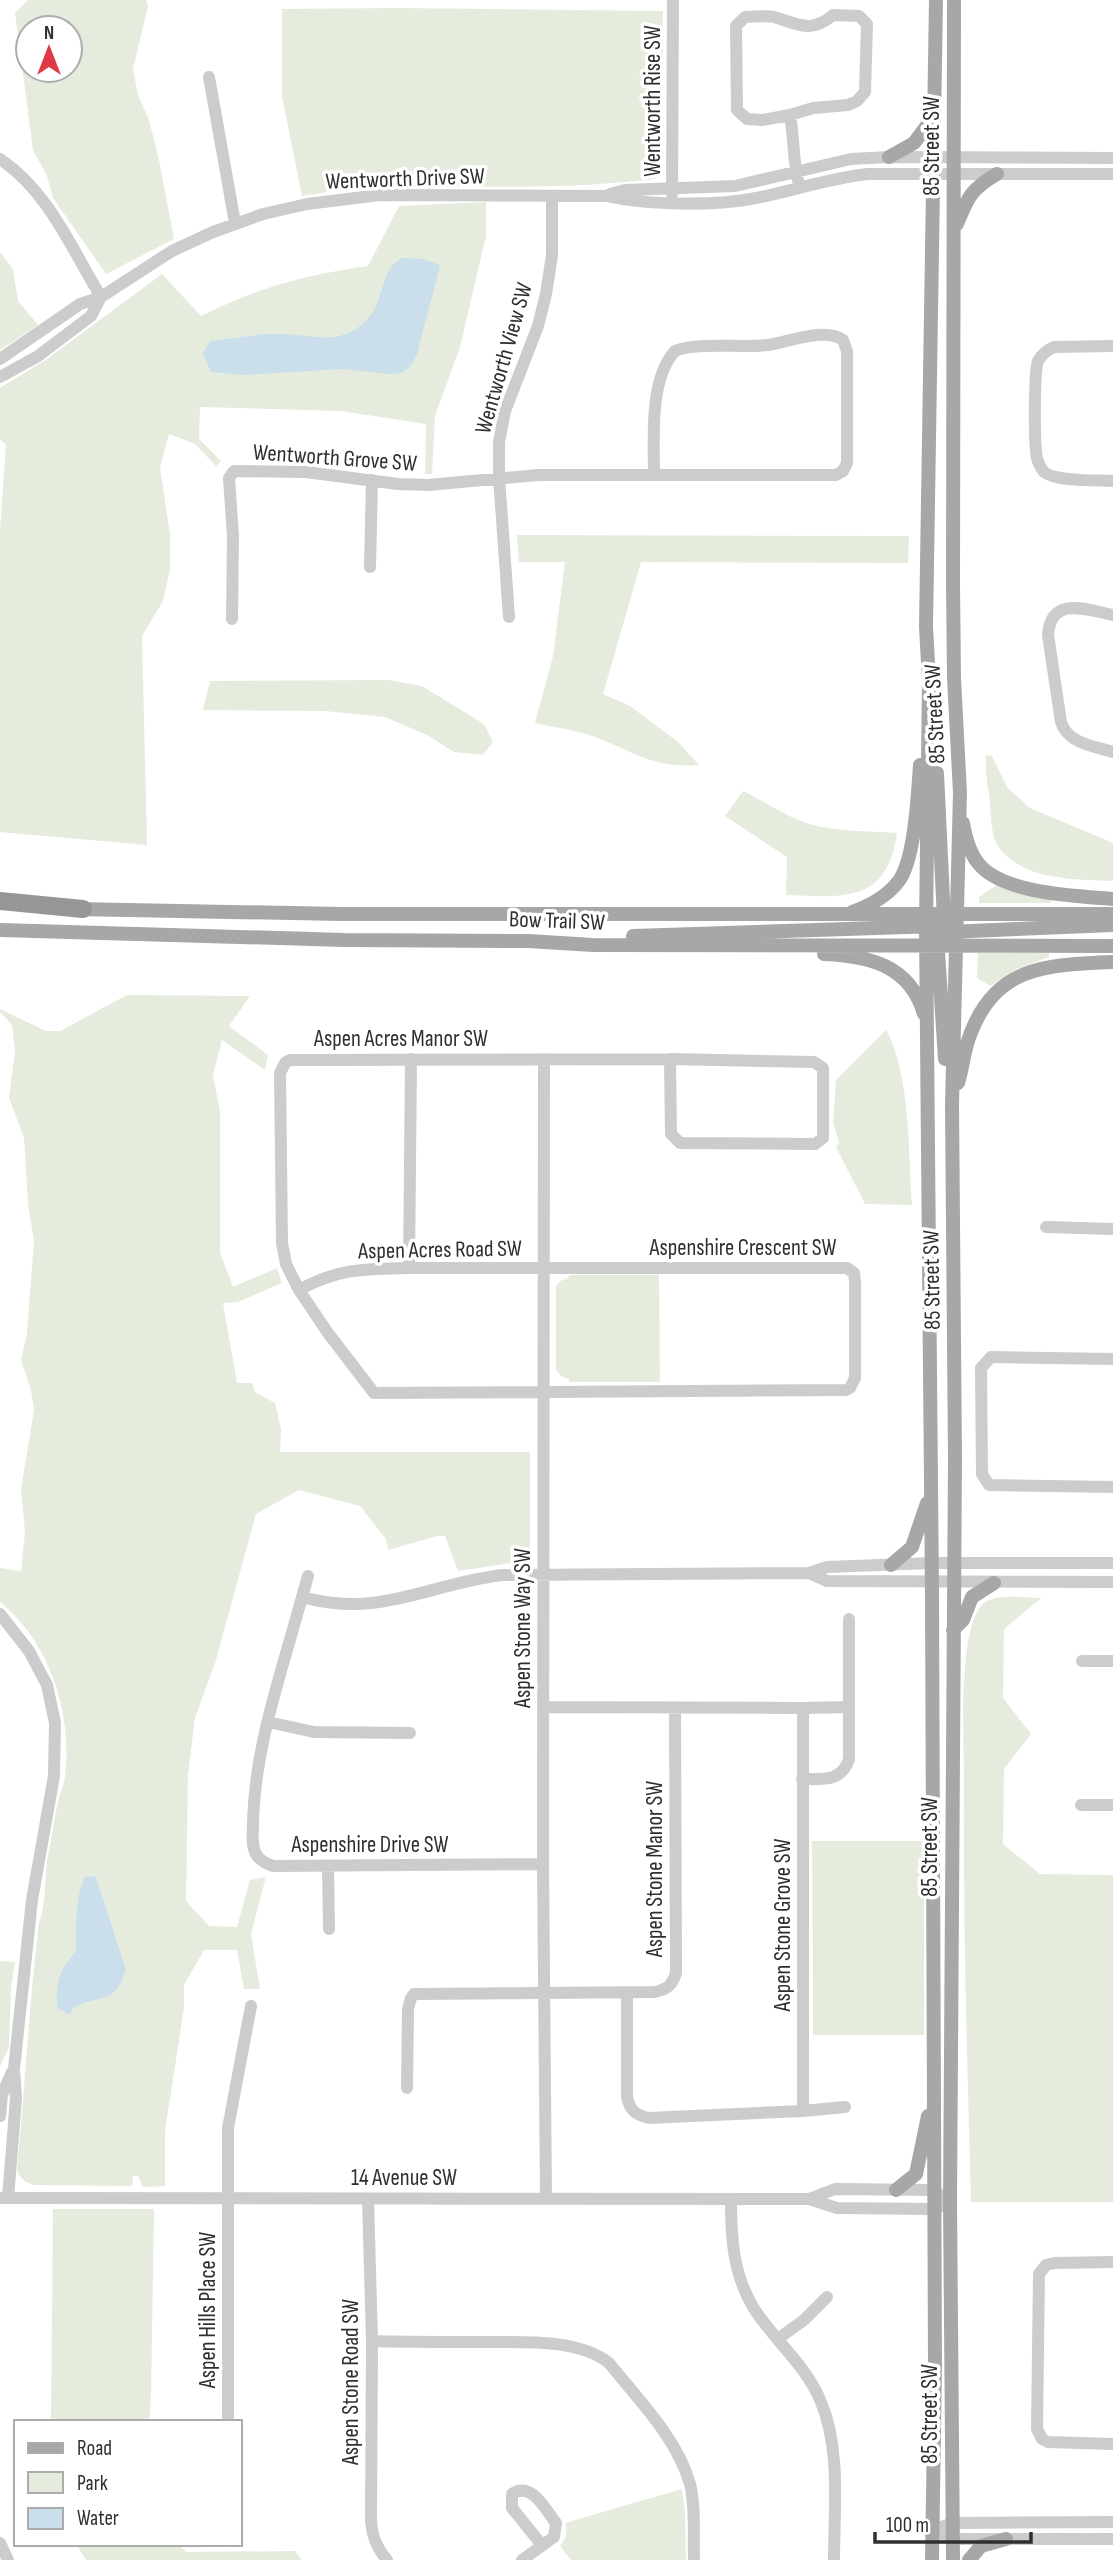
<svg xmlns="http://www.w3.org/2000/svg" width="1113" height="2560" font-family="'Sofia Sans Condensed',sans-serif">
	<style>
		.green { fill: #e5ecdd; fill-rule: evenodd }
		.water { fill: #cadeeb }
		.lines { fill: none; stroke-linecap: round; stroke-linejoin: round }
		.minor { stroke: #ccc; stroke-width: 12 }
		.major { stroke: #a7a7a7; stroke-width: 14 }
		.highway { stroke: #969696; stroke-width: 18 }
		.labels { text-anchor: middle; stroke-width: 7; stroke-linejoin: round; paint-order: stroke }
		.street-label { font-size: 23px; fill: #2f2f2f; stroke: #fff }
	</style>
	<rect width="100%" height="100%" fill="#fff"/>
	<path class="green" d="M28 0H146L148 6 133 69 138 95 149 120 159 160 174 239 106 274 53 198 47 176 33 150 15 13ZM28 28H70V70H28Z
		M397 8 663 11 662 169 657 178 651 180C619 182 587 186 555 186 470 189 386 181 302 196L282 97V9Z
		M486 202V236L460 347 435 416 432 474H425L426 424 341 411 200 407 199 439 221 461 216 466 195 444 169 434 160 467 170 534V570L163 601 142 636 147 845 0 832V530L6 445 0 439V388L47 359 162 274 201 316C259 287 305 275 368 266L399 206Z
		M0 252 13 269 18 301 38 325 0 350Z
		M517 535 909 536 908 563 641 562 603 694 630 706 678 742 699 765C650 769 631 749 589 735 571 729 552 727 535 723L553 656 565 562H519Z
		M388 680 422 686 484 724 493 742 483 755 454 752 427 735 385 717 325 711 203 710 210 681Z
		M986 755 992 756 1007 787 1030 808 1113 843V881C1075 879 1022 881 998 846 991 836 991 815 990 803 988 787 985 771 986 755Z
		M743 791C764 801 783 815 806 823 835 832 867 831 897 833 887 904 844 897 786 895L787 857 725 816Z
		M998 884 1052 898 1051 903H979V897Z
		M978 953H1049V957L1016 969 990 986 977 978Z
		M127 995 250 996 229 1026 268 1055 265 1070 222 1040 213 1075 220 1112V1253L233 1287 277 1268 282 1283 238 1302 223 1303 237 1383H252L255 1392 275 1403 281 1429 280 1452H530V1550L519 1562 458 1571 445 1536H437L388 1550 386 1539 360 1506 299 1490 256 1514 216 1660 195 1718 188 1775 186 1901 209 1926 237 1927 250 1880 266 1877 251 1934 260 1989H244L237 1950H204L184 1985V2008L165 2131V2186L143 2187 138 2176H133L132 2186 34 2185C24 2182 19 2178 17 2169 25 2087 29 2005 39 1923 47 1901 44 1877 48 1855 52 1837 54 1819 58 1802 60 1793 64 1785 65 1776 73 1714 49 1641 0 1602V1568L21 1571 25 1532 21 1489 34 1410 31 1390 21 1360 27 1333 34 1241 28 1204 24 1138 9 1098 15 1051 12 1025 0 1012V1009L46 1031H60Z
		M886 1030C911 1074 908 1154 912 1205L865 1204 836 1147 839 1142 833 1123 836 1080Z
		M569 1275H659L660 1382H569V1379L562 1377 556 1370V1285L562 1280 568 1279Z
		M1041 1598 1004 1629 1003 1698 1031 1734 1004 1769 1003 1844 1040 1874 1113 1875V2202H971C967 2060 963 1918 964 1776 964 1736 958 1639 980 1607 991 1592 1024 1598 1041 1598Z
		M812 1841H924V2035H813Z
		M0 1961 15 1962 11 1988 9 2047 0 2067Z
		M53 2209H154L151 2398 149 2422H51Z
		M682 2489 685 2513 686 2560H571L560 2546C566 2538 568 2533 565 2523Z
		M76 2544H178L186 2552 295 2551 302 2560H86Z"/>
	<path class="water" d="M402 258 423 259 440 265 417 355 409 368 401 373 388 374 344 369 243 375 211 372 203 353 210 341C230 339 250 335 270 334 310 332 346 353 374 310 384 293 383 267 402 258Z
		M89 1876 96 1877 126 1970C123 1976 121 1985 116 1990 101 2005 77 1997 69 2015L57 2007C56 1984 59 1968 76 1952 76 1930 75 1900 84 1878Z"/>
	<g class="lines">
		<path class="minor" d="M833 15 859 16 867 24 865 92 857 101 848 105 813 108 790 115 762 120 747 119 737 110 736 26 745 17C754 17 766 15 774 17 798 24 811 34 833 15Z
			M209 77 235 223
			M790 115C794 137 793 159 798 181
			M0 159C49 192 71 248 101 297
			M610 194 625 190 735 186 851 159 889 157 1113 158
			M672 194 673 0
			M1113 346 1054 347C1047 350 1042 354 1038 361 1034 372 1034 444 1037 458 1038 463 1041 468 1044 472 1056 482 1097 480 1113 481
			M0 359 80 304 101 297 172 251 213 232 263 214 307 204 380 195 606 196C646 205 711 206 751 199 790 192 828 178 868 174H1113
			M0 377 38 356 91 316 101 297
			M370 567 372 480
			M1113 615C1087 610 1051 595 1048 635L1061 722C1068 744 1094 746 1113 752
			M509 617 499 477V442L505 411 538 326 546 294 552 255V196
			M232 619 233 536 229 478 234 471 306 472 398 484 428 485 538 475H836L843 471 847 463V351L843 340C824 327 789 342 768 345 743 348 694 342 675 351 649 379 654 439 654 474
			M544 1059 543 1864 546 2198
			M1046 1227 1113 1229
			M409 1268 411 1059
			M299 1290C339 1268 365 1269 409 1268H847L854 1273 855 1282V1378L850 1388 846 1390 374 1393 328 1333 299 1290 286 1264 282 1243 280 1073 285 1063 290 1060 670 1059 814 1062 823 1068V1138L815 1144 680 1143 671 1134 670 1059
			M1113 1359 991 1357 981 1368 982 1474 989 1485 1113 1487
			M809 1573 827 1581 1113 1582
			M302 1597 308 1576
			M0 1614 29 1651 47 1685 55 1723 54 1776 32 1900 14 2069 16 2098 8 2198
			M1082 1661H1113
			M543 1707 803 1708V2111L649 2118C636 2115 630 2111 627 2097V1993
			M803 1708 848 1707
			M268 1722 314 1732 410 1733
			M802 1779C823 1779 842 1782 849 1759V1619
			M1081 1805H1113
			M543 1864 273 1866C267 1864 259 1860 256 1854 251 1845 253 1832 253 1822 255 1745 282 1671 302 1597 380 1619 430 1583 503 1575L809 1573 827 1567 932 1563H1113
			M328 1866 329 1929
			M407 2088 408 2009 411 1998 414 1994 655 1992C668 1989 672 1985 676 1973L675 1708
			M803 2111 845 2107
			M0 2116 2 2095 12 2072
			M0 2198 809 2199 837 2208 933 2209 944 2205
			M368 2199 372 2341 371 2521C372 2537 377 2548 387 2560
			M731 2199C731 2238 733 2273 753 2307 774 2341 805 2363 821 2402 841 2450 834 2509 834 2560
			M809 2199 835 2189 933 2190 950 2202
			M1113 2262 1054 2263 1046 2265 1039 2274 1037 2429 1042 2439 1048 2442 1113 2444
			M779 2338 804 2320 827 2297
			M372 2341C405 2342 437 2342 470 2342 512 2343 575 2336 609 2363 638 2399 677 2438 690 2484 696 2508 693 2536 694 2560
			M228 2422V2128L251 2006
			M933 2530 953 2539H1113
			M933 2530 953 2523 1113 2522
			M0 2543 8 2560
			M522 2560 554 2537 556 2523C545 2509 532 2481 512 2494V2508L541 2544"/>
		<path class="major" d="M889 157 914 143 935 115
			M957 224C968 197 971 189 997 174
			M937 773 944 920
			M963 823C965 835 970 853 978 863 1002 894 1077 896 1113 899
			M75 909 341 914H1113
			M852 912C869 906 887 896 898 882 915 861 918 793 920 765
			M0 930 345 940 528 941 593 945 1113 946
			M947 932 1113 925
			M633 936 937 926 946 924 956 914
			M937 936 945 1059
			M824 954C869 956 910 965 924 1014
			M958 1083C963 1067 964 1050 970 1035 996 965 1047 965 1113 962
			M891 1565 912 1547 927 1503
			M953 1630 963 1620 972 1597 994 1583
			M896 2190 916 2174 928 2116
			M932 2560 935 2366 932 1594 926 926 929 680 926 627 936 0
			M953 2560 950 2202 955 1459 952 1104 960 793 954 678 953 583 954 0
			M969 2560 981 2546 1006 2539"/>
		<path class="highway" d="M0 901 83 909"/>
	</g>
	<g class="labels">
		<g class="street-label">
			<text transform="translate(652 101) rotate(-90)" y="8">Wentworth Rise SW</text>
			<text transform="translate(931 146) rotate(-90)" y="8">85 Street SW</text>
			<text transform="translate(405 178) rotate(-2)" y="8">Wentworth Drive SW</text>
			<text transform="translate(503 358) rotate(-74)" y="8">Wentworth View SW</text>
			<text transform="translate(335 457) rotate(4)" y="8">Wentworth Grove SW</text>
			<text transform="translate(934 714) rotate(-93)" y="8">85 Street SW</text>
			<text transform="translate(557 920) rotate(2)" y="8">Bow Trail SW</text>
			<text x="401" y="1046">Aspen Acres Manor SW</text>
			<text x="743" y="1255">Aspenshire Crescent SW</text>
			<text transform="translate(440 1249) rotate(-1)" y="8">Aspen Acres Road SW</text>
			<text transform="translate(931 1280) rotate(-91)" y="8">85 Street SW</text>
			<text transform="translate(522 1628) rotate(-90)" y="8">Aspen Stone Way SW</text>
			<text x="370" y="1852">Aspenshire Drive SW</text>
			<text transform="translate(929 1847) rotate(-90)" y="8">85 Street SW</text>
			<text transform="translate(654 1869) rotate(-90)" y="8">Aspen Stone Manor SW</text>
			<text transform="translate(782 1925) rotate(-90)" y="8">Aspen Stone Grove SW</text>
			<text x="404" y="2185">14 Avenue SW</text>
			<text transform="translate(207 2310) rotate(-90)" y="8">Aspen Hills Place SW</text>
			<text transform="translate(350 2382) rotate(-90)" y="8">Aspen Stone Road SW</text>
			<text transform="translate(929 2414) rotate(-90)" y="8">85 Street SW</text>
		</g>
	</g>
	<rect x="14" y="2420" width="228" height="126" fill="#ffffff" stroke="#acacac" stroke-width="2"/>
	<rect x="28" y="2443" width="35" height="10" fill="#a7a7a7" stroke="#acacac" stroke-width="2"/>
	<text x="77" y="2455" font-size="21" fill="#2f2f2f">Road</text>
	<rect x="28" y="2472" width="35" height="21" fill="#e5ecdd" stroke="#acacac" stroke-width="2"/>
	<text x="77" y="2490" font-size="21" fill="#2f2f2f">Park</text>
	<rect x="28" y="2508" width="35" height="21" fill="#cadeeb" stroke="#acacac" stroke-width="2"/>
	<text x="77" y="2525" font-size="21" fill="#2f2f2f">Water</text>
	<g transform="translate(49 49)"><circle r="33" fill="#ffffff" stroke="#acacac" stroke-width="2"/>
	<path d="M0-5L12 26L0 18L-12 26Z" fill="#de3944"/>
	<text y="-10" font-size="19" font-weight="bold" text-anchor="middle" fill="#2f2f2f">N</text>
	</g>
	<path d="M875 2532v10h156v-10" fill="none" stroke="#2f2f2f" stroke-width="3.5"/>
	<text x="886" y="2532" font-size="21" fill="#2f2f2f" stroke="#ffffff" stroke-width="5" paint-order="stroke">100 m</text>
</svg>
